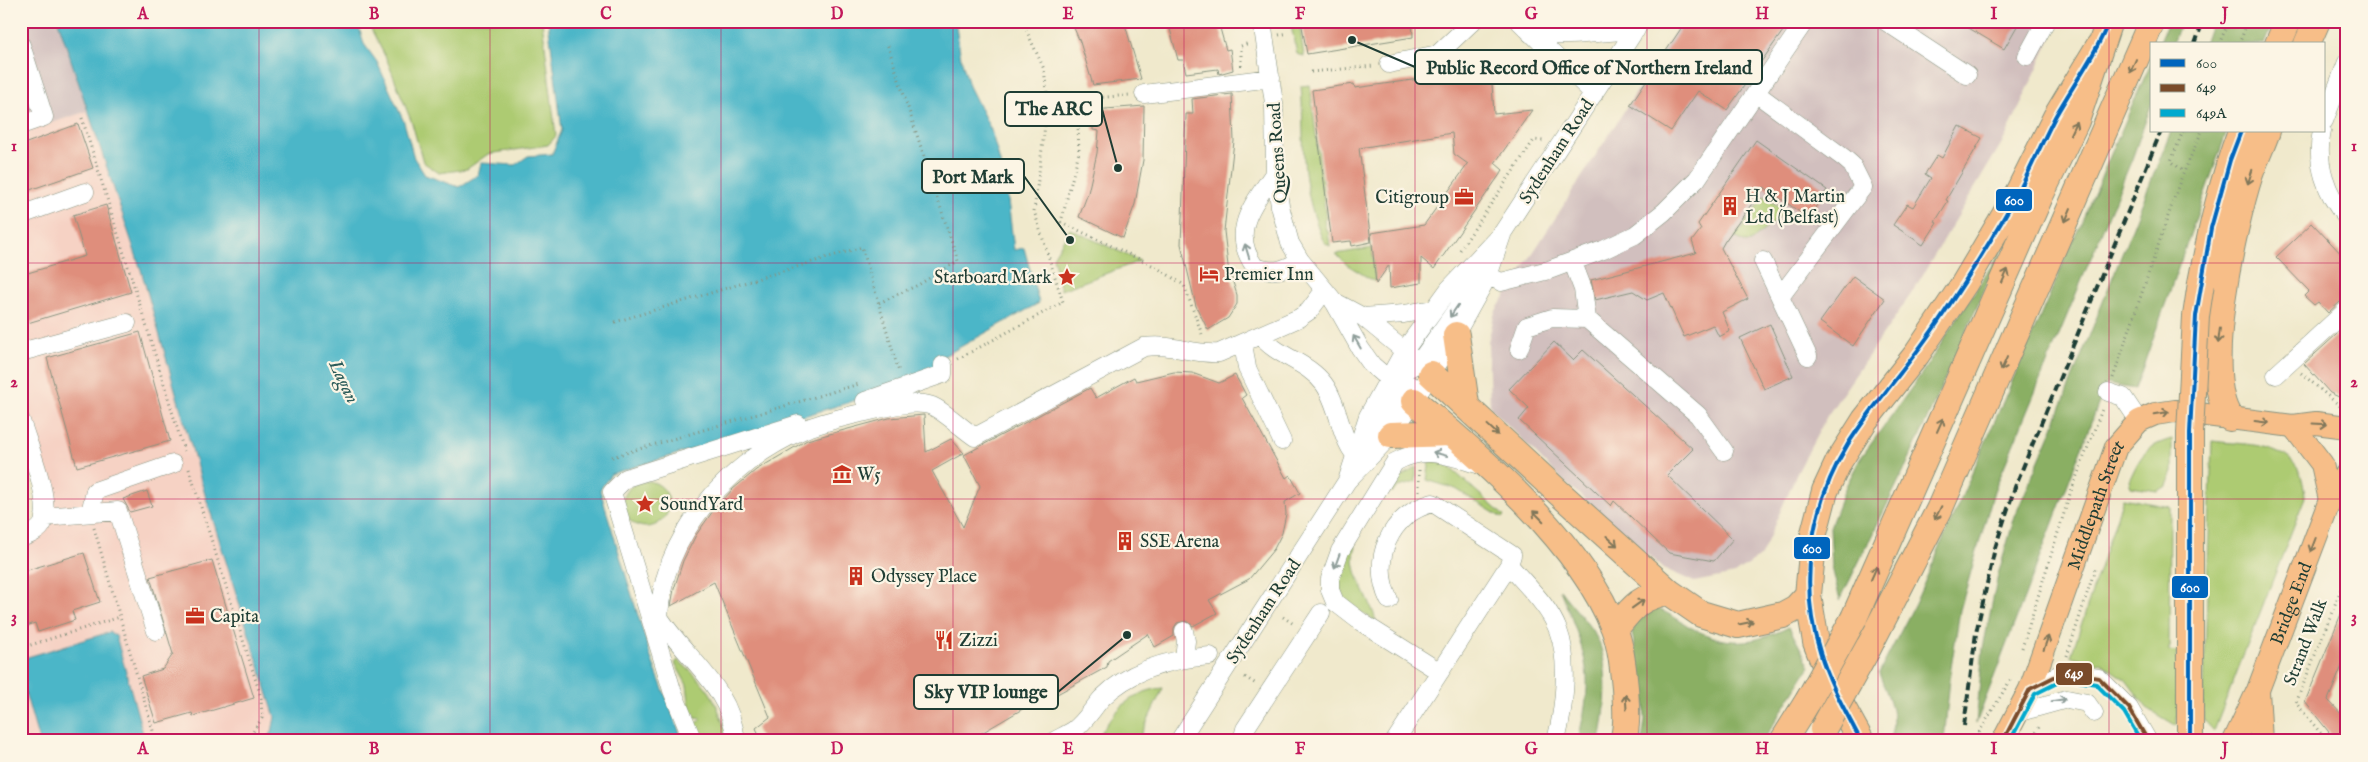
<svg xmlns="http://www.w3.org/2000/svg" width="2368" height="762" font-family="'IM FELL English',serif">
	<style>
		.built { fill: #f6d2c4 }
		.industrial { fill: #d1bfbe }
		.green { fill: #adcb72; stroke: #668453 }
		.forest { fill: #8aaf64; stroke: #54764c }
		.water { fill: #4bb6c8; stroke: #357a7e }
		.building { fill: #df8e7b }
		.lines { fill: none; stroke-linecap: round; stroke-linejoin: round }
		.minor-casing { stroke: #889380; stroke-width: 19 }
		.major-casing { stroke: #889380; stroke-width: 24 }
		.highway-casing { stroke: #889380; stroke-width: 28 }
		.path { stroke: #889380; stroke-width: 3; stroke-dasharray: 1 4; stroke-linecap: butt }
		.minor { stroke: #fff; stroke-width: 18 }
		.major { stroke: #f7be88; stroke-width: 22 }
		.highway { stroke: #f7be88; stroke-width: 26 }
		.rail { stroke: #1f3d34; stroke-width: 4; stroke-dasharray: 8 4; stroke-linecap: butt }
		.highway-bridge-casing { stroke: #889380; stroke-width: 28; stroke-linecap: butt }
		.highway-bridge { stroke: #f7be88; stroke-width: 26 }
		.bus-1-casing { stroke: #fcf5e5; stroke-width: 8 }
		.bus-2-casing { stroke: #fcf5e5; stroke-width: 8 }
		.bus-3-casing { stroke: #fcf5e5; stroke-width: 8 }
		.bus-1 { stroke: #0065bd; stroke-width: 4 }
		.bus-2 { stroke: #7a4b2a; stroke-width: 4 }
		.bus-3 { stroke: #00a9ce; stroke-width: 4 }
		.oneway { stroke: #80775a }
		.oneway2 { stroke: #8f9e9a }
		.grid { fill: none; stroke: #c2185b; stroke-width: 1; stroke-opacity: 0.55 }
		.labels { text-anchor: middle; stroke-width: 4.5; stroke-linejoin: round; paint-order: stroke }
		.street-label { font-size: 18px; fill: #1f3d34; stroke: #fcf5e5 }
		.poi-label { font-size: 18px; fill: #1f3d34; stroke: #fcf5e5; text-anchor: start }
		.water-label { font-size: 19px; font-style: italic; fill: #2a5b59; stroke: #fcf5e5 }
		.leader { fill: none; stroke: #1f3d34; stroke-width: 2 }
		.callout-dot { fill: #1f3d34; stroke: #fcf5e5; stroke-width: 2 }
		.callout { fill: #fcf5e5; stroke: #1f3d34; stroke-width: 2 }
		.callout-label { font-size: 19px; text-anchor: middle; font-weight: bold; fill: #1f3d34 }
		.line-badge { stroke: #fcf5e5; stroke-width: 2 }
		.badge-label { font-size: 14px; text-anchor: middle; font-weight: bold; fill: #fff }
		.neatline { fill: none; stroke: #c2185b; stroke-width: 2 }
		.grid-label { font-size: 16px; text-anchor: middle; font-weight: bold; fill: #c2185b }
	</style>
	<rect width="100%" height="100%" fill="#fcf5e5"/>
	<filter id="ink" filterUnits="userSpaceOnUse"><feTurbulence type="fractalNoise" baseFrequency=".02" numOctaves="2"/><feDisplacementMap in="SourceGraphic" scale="10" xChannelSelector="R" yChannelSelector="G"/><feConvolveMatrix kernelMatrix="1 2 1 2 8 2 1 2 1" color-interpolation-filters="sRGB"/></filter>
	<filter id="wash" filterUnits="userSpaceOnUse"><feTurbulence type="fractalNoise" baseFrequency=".0096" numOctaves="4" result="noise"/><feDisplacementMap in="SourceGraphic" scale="20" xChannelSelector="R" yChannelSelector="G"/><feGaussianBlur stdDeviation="1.12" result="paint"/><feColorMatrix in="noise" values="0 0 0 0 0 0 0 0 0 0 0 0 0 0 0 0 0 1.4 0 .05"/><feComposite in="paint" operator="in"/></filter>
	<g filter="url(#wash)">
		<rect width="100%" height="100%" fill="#f0e9cc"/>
		<path class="built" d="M94 109 282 715 273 741H21V543L50 508 21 406V133Z"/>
		<path class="industrial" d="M21 21H65L94 109 21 133Z
			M1682 21H2059L2006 136 1913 291 1827 416 1796 475 1761 556 1735 574 1694 582 1663 568 1559 477 1490 407 1488 342 1495 312Z"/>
		<path class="green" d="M367 21H542L556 136 548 145 488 154 467 169 439 173 423 162 412 123 387 60Z
			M1290 21H1299L1304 56 1297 54Z
			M1310 85 1326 218 1324 220 1326 230 1328 231 1330 246C1321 242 1320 232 1317 224 1299 175 1305 136 1301 86Z
			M1764 196 1782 209V212C1777 223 1760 231 1751 242H1744L1735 237Z
			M1070 229 1140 261 1061 290 1053 257Z
			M1372 248 1375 282 1346 264 1336 254Z
			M2172 439V472L2167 486 2157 491 2131 487 2129 481C2140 457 2145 446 2172 439Z
			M2212 441C2242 445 2285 441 2300 473 2303 480 2304 489 2305 497L2214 731 2203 719Z
			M1430 460 1447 465 1504 516 1502 518 1456 489 1427 480Z
			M1416 467V482L1398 487 1392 493 1390 490 1397 480Z
			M623 504a23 23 0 1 1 46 0a23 23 0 1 1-46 0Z
			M2123 498 2170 507 2169 651 2177 652V726L2147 708 2126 680 2102 664 2071 656Z
			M1349 543 1356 547C1347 571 1372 599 1376 622 1330 591 1334 595 1349 543Z
			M678 660C711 689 715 695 727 737L719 741H700L694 726 701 719 691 717 687 685 675 663Z
			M1163 688 1138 741H1096C1113 713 1129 691 1163 688Z"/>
		<path class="forest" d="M2168 21H2181L2173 44H2159Z
			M2212 21H2274L2264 44H2204Z
			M2152 60V103L2132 159 1994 491 1960 610 1951 668 1944 741H1889C1899 712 1888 699 1879 673L1915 604Z
			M2171 131H2227L2135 389 2106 384 1976 724 1983 648 1998 575 2015 516 2049 437Z
			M2004 246 1907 464 1840 600 1832 567 1830 527 1846 486 1860 459 1920 376Z
			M1560 590C1572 606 1589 623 1598 640 1610 668 1606 712 1600 741H1578C1583 717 1590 692 1586 668 1582 641 1570 615 1560 590Z
			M1652 607C1666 611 1677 619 1690 627 1727 647 1752 645 1789 627L1810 666 1763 741H1642L1645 720 1644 691 1632 633 1637 621Z"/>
		<path class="water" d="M58 21H357L364 44 377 62 404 122 414 158 425 175 459 187 478 175 481 163 515 165 528 156 552 154 562 130 548 21H955L961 58 969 86 991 130 1006 184 1014 250 1024 248 1039 303 937 360 940 371 847 403 611 474 600 490 651 658 683 741H266L272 732 275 717 206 498 141 270Z
			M110 632 116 636 145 741H39L21 678V659Z"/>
		<g id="blocks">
			<path class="building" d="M1071 21H1124L1141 79 1093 85 1080 42Z
				M1168 21H1218L1226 50 1230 49 1233 70 1219 74 1218 69 1186 73 1183 60H1178Z
				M1301 21H1412L1413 37 1307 54Z
				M1686 21H1790L1727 110 1698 91 1671 131 1630 105Z
				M1957 21H2020L2004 49Z
				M1491 69 1494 114 1532 110 1495 163 1503 170 1434 269 1421 258V283L1390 288 1389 265 1376 284 1371 233 1424 225 1468 164 1454 154 1452 133 1359 148 1371 242 1352 246 1351 241 1332 243 1312 90 1354 84 1355 88Z
				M1232 94 1234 141 1224 231 1228 266 1237 295V304L1228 318 1208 330 1196 306 1181 244 1186 114H1193L1192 99Z
				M1144 106 1143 160 1135 204 1123 238 1079 217 1088 193 1097 153 1099 131 1093 130V110Z
				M78 124 93 168 21 193V145Z
				M1959 126 1982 138 1946 200 1948 201 1935 222 1937 223 1923 245 1893 225 1907 204 1913 207 1931 178 1925 174 1937 155 1942 158Z
				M1756 140 1827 190 1808 218 1764 187 1725 241 1721 248 1748 299 1722 312 1730 331 1719 337 1713 325 1684 337 1664 293 1647 300 1633 291 1595 300 1591 280 1696 253 1692 241 1701 229 1698 224Z
				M106 205 131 292 21 325V275L85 256 73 215Z
				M2312 223 2347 260V300L2340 302 2328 313 2318 302 2314 305 2304 296 2309 291 2276 257Z
				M1853 276 1885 299 1853 346 1820 322Z
				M1770 324 1793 376 1764 389 1740 338Z
				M2347 325V396L2339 397 2330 393 2304 364Z
				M140 332 170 441 77 467 47 358Z
				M1554 342 1573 360 1583 350 1693 449 1667 475 1733 539 1714 561 1669 553 1614 501 1611 506 1519 420 1529 408 1509 389Z
				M1174 372 1192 373 1219 383 1235 375 1246 395 1242 398 1286 478 1290 475 1300 493 1285 502 1286 514 1282 533 1274 549 1249 579 1209 600 1217 613 1193 626 1187 621 1177 623 1174 628V636L1155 647 1148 634 1108 661 1107 667 1046 700 1043 697 968 741H771L760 737 756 728 770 717 714 582 671 606 674 589 683 561 696 535 713 511 733 489 756 470 807 440 889 418 924 415 926 452 951 439 964 453 932 471 963 527 980 486 964 455 1090 388 1096 398 1134 377 1136 381Z
				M147 491 152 506 130 512 123 499Z
				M84 553 100 602 72 611 75 620 38 632 35 623 21 628V572Z
				M212 560 254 698 193 716 192 713 156 723 141 676 163 669 173 654 150 577Z
				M2346 602 2347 654 2328 700 2347 720V741H2336L2305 702Z"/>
		</g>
	</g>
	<g filter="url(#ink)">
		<use href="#blocks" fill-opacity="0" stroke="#889380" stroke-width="1"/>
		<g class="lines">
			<g class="minor-casing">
				<path id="minor" d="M1262 21 1274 103 1275 172 1280 206 1290 243 1300 260 1333 300 1360 348 1372 365 1414 401
					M1519 21 1594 94
					M1885 21 1967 75
					M1531 34C1567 38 1601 32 1636 30
					M21 45 44 117 21 125
					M2027 56 2046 21
					M1389 64 1438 54 1473 21
					M1144 94 1271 78
					M1757 94 1844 158 1852 165 1863 187 1780 297
					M2324 121 2347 62
					M2322 131C2315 162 2326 195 2347 218
					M1275 172C1255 203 1228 230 1255 267 1275 273 1283 271 1300 260
					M21 215 85 192
					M1763 261 1808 356
					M1479 271 1501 282 1549 270 1603 250 1635 235 1664 212 1697 179 1805 21
					M1333 301 1363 317 1413 358
					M1363 317 1404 314 1433 309
					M1587 319 1698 415 1724 451
					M1260 335C1277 357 1307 361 1324 384 1340 406 1340 443 1360 460
					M1243 343 1247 368 1282 441
					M1519 349 1527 326 1552 318 1587 319 1583 289 1573 263
					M21 352 127 323
					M2276 375 2347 310
					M1387 379 1419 363 1480 276
					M2108 392 2123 397 2139 421
					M865 401 943 374V365
					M21 421C29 447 51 498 43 523 40 531 29 535 21 538
					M1361 444C1379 427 1392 395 1411 385
					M1348 478 1368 416 1404 351 1449 289 1503 232 1641 21
					M90 513 95 491 173 464
					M44 517 118 511 156 631
					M1389 600C1370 561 1389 514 1433 503L1512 555 1509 565C1526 585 1549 606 1558 630 1570 661 1564 709 1556 741
					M1184 658 1186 641 1184 631
					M1440 672 1361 622 1335 602 1330 590V579L1340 551 1395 462C1428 444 1450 457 1484 466
					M2030 689 2064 672 2099 678 2129 708 2148 741
					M2020 712 2067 699 2087 703 2094 713
					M693 741 672 690 612 492 626 478 798 424
					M736 741C731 687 686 659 659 617 663 534 729 462 803 430 822 422 841 418 861 413 880 409 913 399 932 406 945 412 963 429 975 437L1144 347C1173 343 1192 355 1219 353L1299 318 1309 311 1324 291
					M1054 741C1061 737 1068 734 1074 730 1085 722 1093 708 1102 698 1131 669 1170 659 1210 656
					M1179 741 1347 481 1391 435 1448 348 1488 276 1503 232
					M1245 741 1243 737 1245 729 1321 613
					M1395 741 1509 565"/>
			</g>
			<g class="major-casing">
				<g id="major">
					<path d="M2293 426 2322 464 2330 500"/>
					<path d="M2258 691 2261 741"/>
					<path id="s1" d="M2003 741 2030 689 2116 447 2139 421 2155 414 2175 411 2293 426 2316 423 2347 427"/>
					<path id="s2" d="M2234 741 2258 690 2330 500 2347 473"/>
				</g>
			</g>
			<g class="highway-casing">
				<path id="highway" d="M2278 44 2288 21
					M2307 44 2317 21
					M2201 283C2211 231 2222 181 2241 131
					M1456 335 1466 404
					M1431 374 1558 492 1669 592 1701 614 1738 625 1783 615 1796 608 1808 595
					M1414 401C1483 459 1581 543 1614 628 1621 646 1623 668 1625 688 1626 705 1628 724 1623 741
					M2230 418C2199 376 2234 223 2250 174 2255 160 2262 145 2267 131
					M1391 435 1451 433
					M1854 618 2040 196 2076 121 2109 21
					M1615 629C1632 608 1640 596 1669 592
					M1868 648 1939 510 2152 21
					M1783 741 1808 701
					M1861 741 1840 703 1816 642 1808 595 1814 533 1825 491 1839 461 1865 420 1917 354 1964 284 2018 193 2056 117 2099 46"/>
			</g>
			<path class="path" d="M1279 35 1288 33
				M2219 44 2229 21
				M2239 44 2248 21
				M1241 66V46L1249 43
				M1311 72 1374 66
				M1077 99 1079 152 1061 222 1156 267 1184 285 1203 337
				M1048 102 1130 95
				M82 118 143 315
				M2183 131 2171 161 2184 172
				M1460 250 1534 140 1543 141
				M879 303 918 285 958 261 887 43
				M145 321 184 451
				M615 322 862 247 899 372
				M958 359 1063 302 1034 211 1048 102 1044 69 1022 21
				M2301 373 2340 406
				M2113 378 2180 181 2202 131
				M612 457 859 384
				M189 469 261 697 262 718 247 741
				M1419 491V469
				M94 528 156 741
				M1283 617 1295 625
				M21 648 120 617
				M2022 648 2070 494 2103 407
				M2067 656 2096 566
				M1245 677 1256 684
				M1974 741 2012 677
				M2031 741 2041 724
				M2327 741 2296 703 2347 574"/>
			<use href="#minor" class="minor"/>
			<use href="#major" class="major"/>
			<use href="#highway" class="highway"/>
			<path class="rail" d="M2195 44 2203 21
				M1964 726 1976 633 1995 548 2015 487 2161 131"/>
			<g class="highway-bridge-casing">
				<path id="highway-bridge" d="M1808 701 1854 618
					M1823 729 1868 648
					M2190 741V433L2196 316 2201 283"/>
			</g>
			<use href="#highway-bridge" class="highway-bridge"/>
			<g class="bus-1-casing">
				<path id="bus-1" d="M1861 741C1846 712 1829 683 1820 652 1798 584 1811 504 1848 444 1876 400 1912 362 1940 319 1969 276 1997 232 2021 187 2033 164 2043 140 2055 117 2073 85 2095 56 2109 21
					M2190 741V433L2196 316 2211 228 2230 160 2241 131"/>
			</g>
			<g class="bus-2-casing">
				<path id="bus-2" d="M2003 741 2030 689 2064 672 2099 678 2129 708 2148 741"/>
			</g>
			<g class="bus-3-casing">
				<path id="bus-3" d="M2010 741 2035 694 2065 679 2096 684 2124 712 2141 741"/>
			</g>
			<use href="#bus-1" class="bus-1"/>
			<use href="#bus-2" class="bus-2"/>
			<use href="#bus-3" class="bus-3"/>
		</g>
		<defs><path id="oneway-shaft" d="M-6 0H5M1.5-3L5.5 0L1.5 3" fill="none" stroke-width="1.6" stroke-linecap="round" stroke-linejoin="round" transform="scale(1.25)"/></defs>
		<g class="oneway">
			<use href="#oneway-shaft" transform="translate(2133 66) rotate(114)"/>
			<use href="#oneway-shaft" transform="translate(2073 128) rotate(-65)"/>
			<use href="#oneway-shaft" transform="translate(2250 177) rotate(108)"/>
			<use href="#oneway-shaft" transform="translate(2068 215) rotate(113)"/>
			<use href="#oneway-shaft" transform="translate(2005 276) rotate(-66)"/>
			<use href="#oneway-shaft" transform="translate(2219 336) rotate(97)"/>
			<use href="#oneway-shaft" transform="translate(2004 364) rotate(114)"/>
			<use href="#oneway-shaft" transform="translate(2162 413) rotate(-10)"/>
			<use href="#oneway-shaft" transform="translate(2262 422) rotate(7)"/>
			<use href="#oneway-shaft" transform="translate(2320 424) rotate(3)"/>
			<use href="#oneway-shaft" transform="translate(1940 425) rotate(-66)"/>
			<use href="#oneway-shaft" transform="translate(1493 430) rotate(43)"/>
			<use href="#oneway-shaft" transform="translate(1938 513) rotate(116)"/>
			<use href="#oneway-shaft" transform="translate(1538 516) rotate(-135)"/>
			<use href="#oneway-shaft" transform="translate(1612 541) rotate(42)"/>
			<use href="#oneway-shaft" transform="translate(2313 545) rotate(111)"/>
			<use href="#oneway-shaft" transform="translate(1874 573) rotate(-66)"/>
			<use href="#oneway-shaft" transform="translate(1638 604) rotate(-36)"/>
			<use href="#oneway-shaft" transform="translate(1746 623) rotate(-12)"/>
			<use href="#oneway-shaft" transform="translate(2046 643) rotate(-71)"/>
			<use href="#oneway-shaft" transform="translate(1626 702) rotate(-94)"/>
		</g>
		<g class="oneway2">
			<use href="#oneway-shaft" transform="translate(1247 251) rotate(-107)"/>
			<use href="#oneway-shaft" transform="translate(1454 311) rotate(124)"/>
			<use href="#oneway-shaft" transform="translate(1357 342) rotate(-120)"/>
			<use href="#oneway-shaft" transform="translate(1440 454) rotate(-165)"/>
			<use href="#oneway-shaft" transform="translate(1337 561) rotate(110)"/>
			<use href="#oneway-shaft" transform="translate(2059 700) rotate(-10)"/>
		</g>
	</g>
	<path class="grid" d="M259 21V741M490 21V741M721 21V741M953 21V741M1184 21V741M1415 21V741M1647 21V741M1878 21V741M2109 21V741M21 263H2347M21 499H2347"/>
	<defs>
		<g id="office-bare" transform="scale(1.5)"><path d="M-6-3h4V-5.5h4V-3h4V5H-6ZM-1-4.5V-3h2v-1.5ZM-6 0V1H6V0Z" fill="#c8321e" stroke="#fcf5e5" stroke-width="2.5" paint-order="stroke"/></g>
		<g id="building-bare" transform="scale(1.5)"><path d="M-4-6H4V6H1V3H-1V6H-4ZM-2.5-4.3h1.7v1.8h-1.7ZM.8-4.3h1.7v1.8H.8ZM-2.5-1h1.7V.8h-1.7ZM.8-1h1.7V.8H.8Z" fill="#c8321e" stroke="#fcf5e5" stroke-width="2.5" paint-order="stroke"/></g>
		<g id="hotel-bare" transform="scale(1.5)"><path d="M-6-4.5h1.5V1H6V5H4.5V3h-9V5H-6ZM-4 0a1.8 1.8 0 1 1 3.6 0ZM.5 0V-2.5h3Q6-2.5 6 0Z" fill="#c8321e" stroke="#fcf5e5" stroke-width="2.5" paint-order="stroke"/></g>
		<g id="sight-bare" transform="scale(1.5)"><path d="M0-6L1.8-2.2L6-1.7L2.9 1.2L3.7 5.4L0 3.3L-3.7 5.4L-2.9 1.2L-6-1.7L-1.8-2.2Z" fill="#c8321e" stroke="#fcf5e5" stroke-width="2.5" paint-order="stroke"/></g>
		<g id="museum-bare" transform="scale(1.5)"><path d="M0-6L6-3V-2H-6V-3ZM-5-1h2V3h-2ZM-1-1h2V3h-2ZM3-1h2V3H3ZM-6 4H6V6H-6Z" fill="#c8321e" stroke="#fcf5e5" stroke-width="2.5" paint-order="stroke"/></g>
		<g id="restaurant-bare" transform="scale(1.5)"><path d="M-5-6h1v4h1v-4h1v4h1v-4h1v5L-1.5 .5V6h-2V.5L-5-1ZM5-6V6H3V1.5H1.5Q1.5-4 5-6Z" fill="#c8321e" stroke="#fcf5e5" stroke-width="2.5" paint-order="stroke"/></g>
	</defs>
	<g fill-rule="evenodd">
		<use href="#office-bare" x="1464" y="197"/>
		<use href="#building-bare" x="1730" y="206"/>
		<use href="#hotel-bare" x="1209" y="274"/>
		<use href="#sight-bare" x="1067" y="277"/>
		<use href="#museum-bare" x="842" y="474"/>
		<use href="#sight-bare" x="645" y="504"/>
		<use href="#building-bare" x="1125" y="541"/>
		<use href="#building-bare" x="856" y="576"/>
		<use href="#office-bare" x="195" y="616"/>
		<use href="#restaurant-bare" x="944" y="640"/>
	</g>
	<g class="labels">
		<g class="street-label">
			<text transform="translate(1556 151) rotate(-57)" y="6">Sydenham Road</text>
			<text transform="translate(1277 153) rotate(-94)" y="6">Queens Road</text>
			<text dy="6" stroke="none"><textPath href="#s1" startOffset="254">Middlepath Street</textPath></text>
			<text dy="6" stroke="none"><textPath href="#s2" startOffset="149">Bridge End</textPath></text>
			<text transform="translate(1263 611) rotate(-57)" y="6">Sydenham Road</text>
			<text transform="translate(2305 642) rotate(-69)" y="6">Strand Walk</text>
		</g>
		<g class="poi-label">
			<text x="1745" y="202">H &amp; J Martin<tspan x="1745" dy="21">Ltd (Belfast)</tspan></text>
			<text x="1449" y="203" text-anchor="end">Citigroup</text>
			<text x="1224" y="280">Premier Inn</text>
			<text x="1052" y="283" text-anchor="end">Starboard Mark</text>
			<text x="857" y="480">W5</text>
			<text x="660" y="510">SoundYard</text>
			<text x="1140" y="547">SSE Arena</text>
			<text x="871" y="582">Odyssey Place</text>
			<text x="210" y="622">Capita</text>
			<text x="959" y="646">Zizzi</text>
		</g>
		<g class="water-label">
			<text transform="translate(345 381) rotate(64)" y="7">Lagan</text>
		</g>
	</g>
	<path class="leader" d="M1352 40L1415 67M1118 168L1102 109M1070 240L1024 176M1127 635L1058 692"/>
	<g class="callout-dot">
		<circle cx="1352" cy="40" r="5"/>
		<circle cx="1118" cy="168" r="5"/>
		<circle cx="1070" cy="240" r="5"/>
		<circle cx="1127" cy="635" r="5"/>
	</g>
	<g class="callout">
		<rect x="1415" y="50" width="347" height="34" rx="5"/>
		<rect x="1005" y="92" width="97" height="34" rx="5"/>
		<rect x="922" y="159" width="102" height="34" rx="5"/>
		<rect x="914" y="675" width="144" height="34" rx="5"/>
	</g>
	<g class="callout-label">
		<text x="1589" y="74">Public Record Office of Northern Ireland</text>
		<text x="1054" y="115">The ARC</text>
		<text x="973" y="183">Port Mark</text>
		<text x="986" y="698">Sky VIP lounge</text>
	</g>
	<g class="line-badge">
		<rect x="1995" y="188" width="38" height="24" rx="5" fill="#0065bd"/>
		<rect x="1793" y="536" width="38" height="24" rx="5" fill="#0065bd"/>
		<rect x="2171" y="575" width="38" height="24" rx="5" fill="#0065bd"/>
		<rect x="2055" y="662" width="38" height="24" rx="5" fill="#7a4b2a"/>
	</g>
	<g class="badge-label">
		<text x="2014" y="205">600</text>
		<text x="1812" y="553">600</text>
		<text x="2190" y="592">600</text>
		<text x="2074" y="678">649</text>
	</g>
	<rect width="2368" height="762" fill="none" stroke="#fcf5e5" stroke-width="55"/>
	<rect x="2150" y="42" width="175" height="90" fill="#fcf5e5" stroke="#a4ab9e"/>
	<rect x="2160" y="59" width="25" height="8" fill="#0065bd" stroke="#a4ab9e"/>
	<text x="2196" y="68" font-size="15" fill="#1f3d34">600</text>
	<rect x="2160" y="84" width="25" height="8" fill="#7a4b2a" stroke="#a4ab9e"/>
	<text x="2196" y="92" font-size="15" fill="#1f3d34">649</text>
	<rect x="2160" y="109" width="25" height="8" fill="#00a9ce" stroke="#a4ab9e"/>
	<text x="2196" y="118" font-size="15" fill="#1f3d34">649A</text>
	<rect x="28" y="28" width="2312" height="706" class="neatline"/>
	<g class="grid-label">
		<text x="143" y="19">A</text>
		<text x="374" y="19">B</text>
		<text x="606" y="19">C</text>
		<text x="837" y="19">D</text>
		<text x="1068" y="19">E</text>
		<text x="1300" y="19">F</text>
		<text x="1531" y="19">G</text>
		<text x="1762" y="19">H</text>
		<text x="1994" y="19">I</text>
		<text x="2225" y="19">J</text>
		<text x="14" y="151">1</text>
		<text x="2354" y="151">1</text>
		<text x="14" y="387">2</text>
		<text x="2354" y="387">2</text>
		<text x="14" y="622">3</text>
		<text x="2354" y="622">3</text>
		<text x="143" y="754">A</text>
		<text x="374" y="754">B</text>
		<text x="606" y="754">C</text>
		<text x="837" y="754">D</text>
		<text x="1068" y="754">E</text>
		<text x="1300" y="754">F</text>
		<text x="1531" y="754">G</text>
		<text x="1762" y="754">H</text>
		<text x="1994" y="754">I</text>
		<text x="2225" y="754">J</text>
	</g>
</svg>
